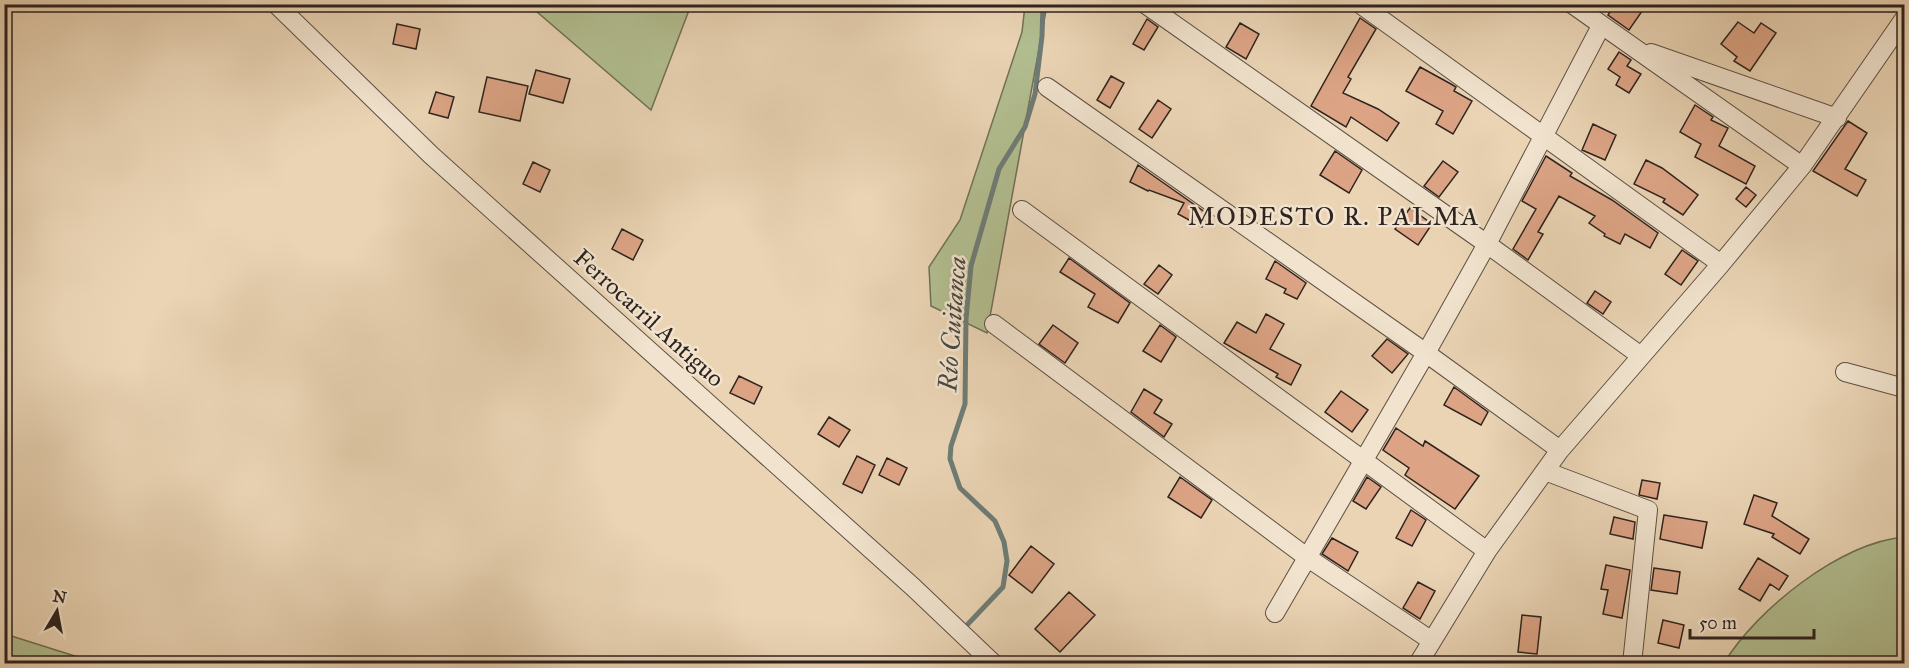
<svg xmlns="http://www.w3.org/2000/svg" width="1909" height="668" font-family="'IM FELL Great Primer',serif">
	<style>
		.green { fill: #b2be90; stroke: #707057; stroke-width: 1.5 }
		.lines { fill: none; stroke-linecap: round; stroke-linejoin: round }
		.stream { stroke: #6e7c76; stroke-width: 5 }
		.building { fill: #dca485; stroke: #2e231e; stroke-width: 1.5 }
		.minor-casing { stroke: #5d4f44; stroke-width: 20 }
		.minor { stroke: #f1e3ce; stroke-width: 18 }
		.labels { text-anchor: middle; stroke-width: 5; stroke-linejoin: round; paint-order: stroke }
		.street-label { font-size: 24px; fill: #2e231e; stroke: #f1e3ce }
		.neighbourhood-label { font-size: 26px; letter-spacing: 1.5px; fill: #2e231e; stroke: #f1e3ce }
		.water-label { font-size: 26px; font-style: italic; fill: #484842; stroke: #f1e3ce }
	</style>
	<rect width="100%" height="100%" fill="#ead4b4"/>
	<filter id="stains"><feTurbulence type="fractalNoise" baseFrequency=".00333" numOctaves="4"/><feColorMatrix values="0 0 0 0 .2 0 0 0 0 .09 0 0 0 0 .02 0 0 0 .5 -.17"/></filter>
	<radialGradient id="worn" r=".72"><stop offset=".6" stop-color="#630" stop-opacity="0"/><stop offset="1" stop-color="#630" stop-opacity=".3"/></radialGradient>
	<path class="green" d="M529 5H691L651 110Z
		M1025 5H1047L987 333 931 306 929 267 960 220 1022 32Z
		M1904 537V663H1724C1757 609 1840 543 1904 537Z
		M5 634 97 663H5Z"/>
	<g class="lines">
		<path class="stream" d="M968 624 1003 587 1007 561 1004 542 995 521 960 488 950 459 951 446 965 404 966 319 971 266 999 169 1025 127 1035 94 1042 36 1043 4
			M926 664 932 659"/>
	</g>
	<path class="building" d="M1615 4H1647L1629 30 1608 15Z
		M1360 18 1376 29 1348 77 1351 79 1343 93 1378 109 1399 123 1387 141 1351 117 1346 127 1311 106Z
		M1147 19 1158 27 1144 50 1133 44Z
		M1738 22 1754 33 1761 23 1776 33 1750 71 1734 61 1737 57 1721 44Z
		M1240 23 1259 34 1246 59 1226 47Z
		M397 24 420 29 416 49 393 44Z
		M1619 52 1631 60 1627 66 1641 74 1629 93 1616 85 1620 77 1608 69Z
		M1420 67 1451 84 1456 87 1454 91 1472 101 1453 134 1436 124 1443 111 1406 91Z
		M536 70 570 79 563 103 529 94Z
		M1111 76 1124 83 1110 108 1097 100Z
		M487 77 528 86 520 121 479 112Z
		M436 92 454 97 448 118 429 113Z
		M1158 100 1171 109 1152 138 1139 129Z
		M1695 105 1713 117 1711 120 1728 128 1719 146 1755 166 1746 184 1695 157 1701 144 1680 132Z
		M1848 121 1867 133 1845 169 1866 180 1857 196 1813 171Z
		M1593 124 1616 135 1605 160 1582 150Z
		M1335 151 1362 170 1349 193 1320 175Z
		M1546 156 1572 173 1570 176 1612 200 1658 233 1650 248 1625 234 1620 244 1604 236 1605 234 1589 223 1595 216 1559 196 1538 232 1543 234 1528 260 1513 249 1536 209 1522 201Z
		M1646 160 1662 168 1698 195 1683 215 1663 202 1665 199 1634 184Z
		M1443 161 1458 172 1439 197 1424 186Z
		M533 162 550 170 540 192 523 184Z
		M1138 165 1209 215 1202 227 1178 214 1184 203 1149 190 1148 191 1130 182Z
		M1746 187 1756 195 1746 207 1736 199Z
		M1410 208 1432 224 1418 245 1395 229Z
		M622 229 643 240 633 260 612 249Z
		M1682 250 1698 261 1681 285 1665 274Z
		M1069 258 1130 303 1118 323 1088 307 1095 294 1060 272Z
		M1275 261 1306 283 1297 299 1284 293 1286 289 1266 279Z
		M1159 265 1172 275 1158 294 1144 284Z
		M1595 291 1611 302 1603 314 1587 303Z
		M1266 314 1284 324 1270 349 1301 365 1291 385 1276 377 1278 374 1224 343 1237 322 1256 333Z
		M1053 325 1078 343 1065 363 1039 344Z
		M1160 325 1176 337 1161 362 1143 351Z
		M1387 339 1408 354 1392 373 1372 356Z
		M739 376 762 387 754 404 730 393Z
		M1454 387 1488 412 1481 425 1444 405Z
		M1144 389 1162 400 1154 413 1172 424 1164 437 1131 412Z
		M1341 391 1368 410 1352 432 1325 412Z
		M829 417 850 430 839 447 818 434Z
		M1396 428 1423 446 1425 441 1479 476 1455 509 1405 475 1409 468 1383 450Z
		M857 456 875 465 862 493 843 484Z
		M887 458 907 468 899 485 879 475Z
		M1180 477 1212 500 1201 518 1168 497Z
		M1367 477 1381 487 1366 509 1353 501Z
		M1642 480 1660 483 1657 499 1639 495Z
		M1754 495 1777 503 1772 516 1809 539 1800 554 1772 537 1774 534 1744 524Z
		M1411 510 1426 520 1412 546 1396 538Z
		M1664 515 1707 522 1702 548 1660 539Z
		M1614 517 1635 522 1633 539 1610 534Z
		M1332 538 1358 552 1348 571 1322 554Z
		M1031 546 1054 564 1032 593 1009 575Z
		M1758 558 1788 576 1779 590 1770 584 1760 601 1739 589Z
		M1606 565 1630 570 1622 618 1603 614 1608 590 1601 589Z
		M1654 568 1680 572 1677 594 1651 590Z
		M1418 582 1435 591 1420 619 1403 608Z
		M1069 592 1095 615 1060 652 1035 629Z
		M1522 615 1541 617 1537 654 1518 652Z
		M1663 620 1684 625 1679 648 1658 643Z"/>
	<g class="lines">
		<g class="minor-casing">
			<path id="minor" d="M276 4 431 155 913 587 994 664
				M1145 4 1487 244 1641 356
				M1360 4 1721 264
				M1572 4 1802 166
				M1651 53 1837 118
				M1047 87 1426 353 1560 450
				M1022 210 1487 551
				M994 324 1308 558 1432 641
				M1845 372 1904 388
				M1545 471 1648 510 1632 664
				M1275 613 1426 353 1487 244 1601 26
				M1418 664 1487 551 1560 450 1721 264 1802 166 1904 19"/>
		</g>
		<use href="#minor" class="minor"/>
	</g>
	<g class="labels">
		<g class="street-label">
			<text transform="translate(649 318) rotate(42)" y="8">Ferrocarril Antiguo</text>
		</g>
		<g class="neighbourhood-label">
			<text x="1334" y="225">MODESTO R. PALMA</text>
		</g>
		<g class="water-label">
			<text transform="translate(952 324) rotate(-86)" y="9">Río Cuitanca</text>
		</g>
	</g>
	<rect width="1909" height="668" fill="none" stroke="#ead4b4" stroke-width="24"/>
	<rect x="6" y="6" width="1897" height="656" fill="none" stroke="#2e231e" stroke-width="3"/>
	<rect x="12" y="12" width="1885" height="644" fill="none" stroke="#2e231e" stroke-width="1.5"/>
	<g transform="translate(57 611) rotate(10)" stroke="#f1e3ce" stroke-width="4.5" paint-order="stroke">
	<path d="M0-4.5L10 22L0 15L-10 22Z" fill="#2e231e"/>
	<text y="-9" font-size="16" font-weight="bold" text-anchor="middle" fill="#2e231e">N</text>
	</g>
	<path d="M1690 629v9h124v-9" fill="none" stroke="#2e231e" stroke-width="3"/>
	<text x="1699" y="629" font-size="18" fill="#2e231e" stroke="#f1e3ce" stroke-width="4.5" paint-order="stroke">50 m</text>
	<rect width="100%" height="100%" filter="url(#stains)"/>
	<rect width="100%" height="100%" fill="url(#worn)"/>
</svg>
